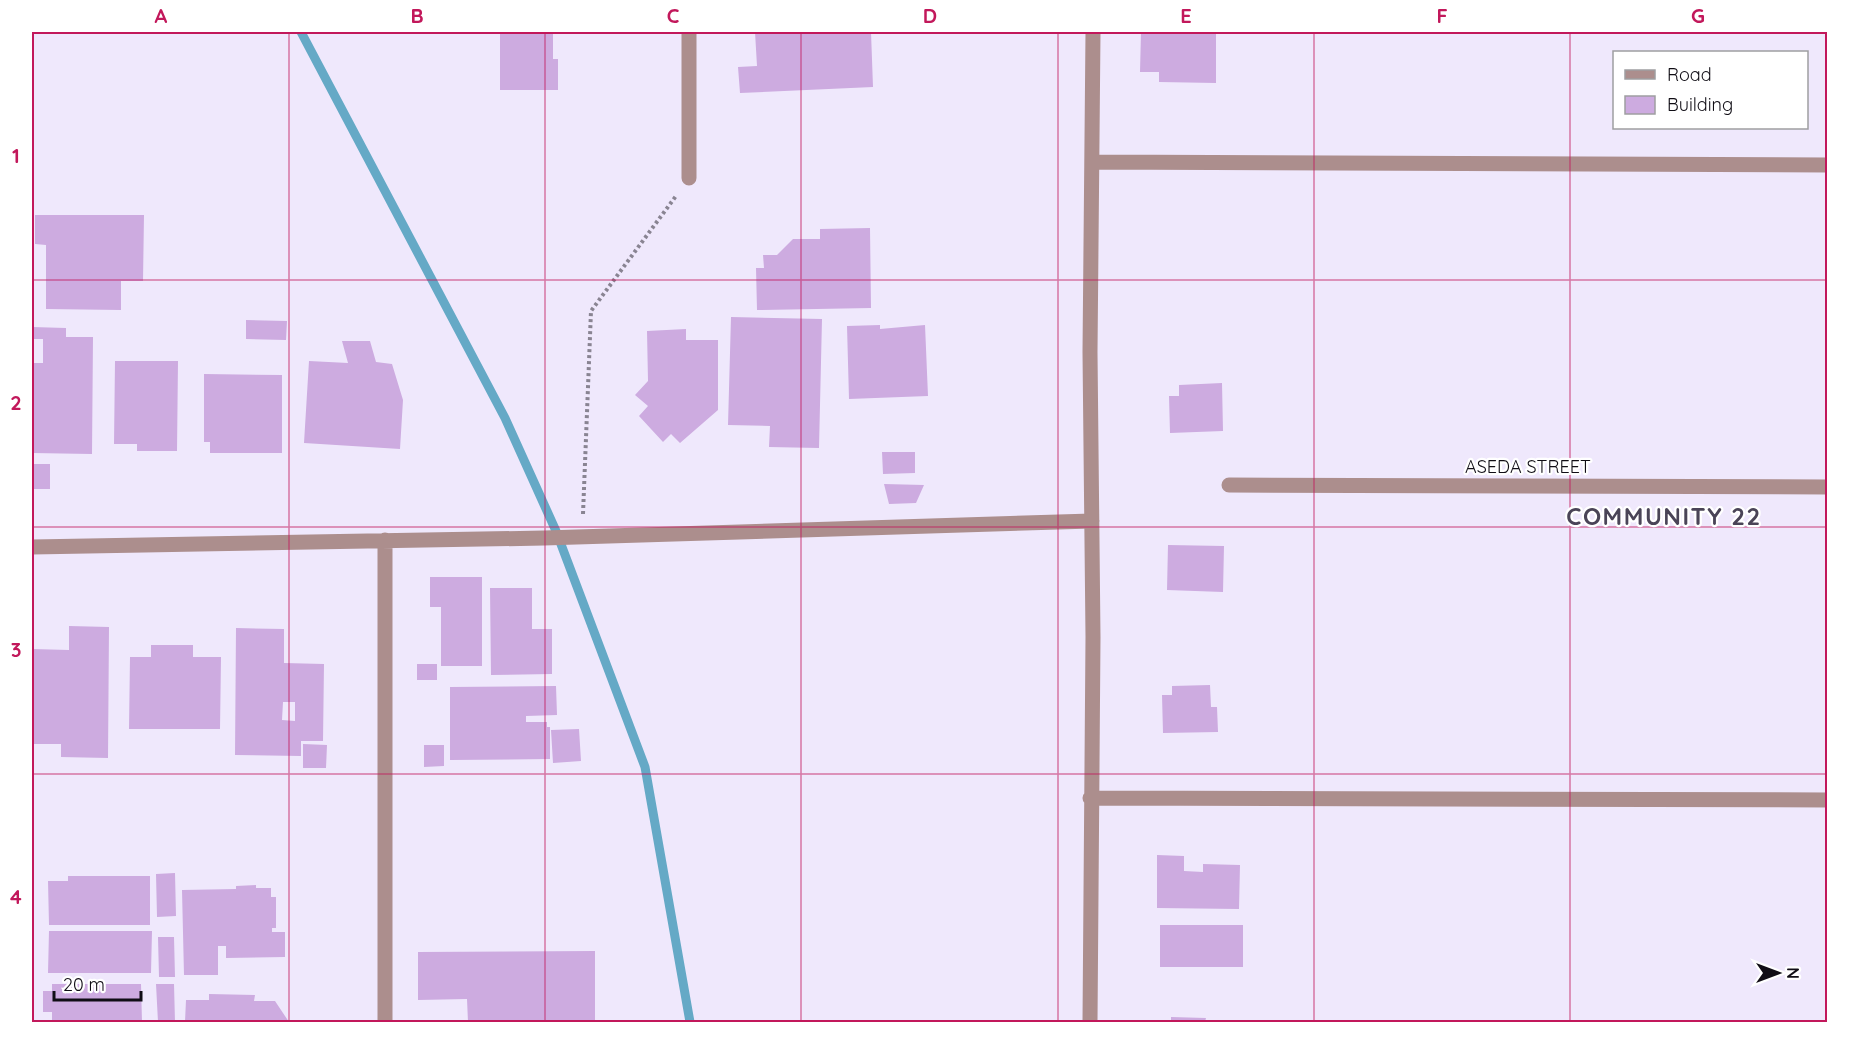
<svg xmlns="http://www.w3.org/2000/svg" width="1859" height="1054" font-family="Quicksand,sans-serif">
	<style>
		.lines { fill: none; stroke-linecap: round; stroke-linejoin: round }
		.stream { stroke: #65a9c6; stroke-width: 9 }
		.building { fill: #cdabe0; fill-rule: evenodd }
		.path { stroke: #898492; stroke-width: 4; stroke-dasharray: 3 3; stroke-linecap: butt }
		.minor { stroke: #ac8e8d; stroke-width: 15 }
		.grid { fill: none; stroke: #c2185b; stroke-width: 1.5; stroke-opacity: 0.55 }
		.labels { text-anchor: middle; stroke-width: 4.5; stroke-linejoin: round; paint-order: stroke }
		.street-label { font-size: 18px; fill: #100d15; stroke: #fff }
		.district-label { font-size: 24px; font-weight: bold; letter-spacing: 1.5px; fill: #4a4457; stroke: #fff }
		.neatline { fill: none; stroke: #c2185b; stroke-width: 2 }
		.grid-label { font-size: 20px; text-anchor: middle; font-weight: bold; fill: #c2185b }
	</style>
	<rect width="100%" height="100%" fill="#efe8fc"/>
	<g class="lines">
		<path class="stream" d="M301 32 505 418 556 531 645 767 690 1022"/>
	</g>
	<path class="building" d="M500 32H553V59H558V90H500Z
		M755 32H871L873 87 740 93 738 67 757 66Z
		M1141 32H1216V83L1159 82V72H1140Z
		M35 215H144L143 281H121V310L46 309V245L35 244Z
		M870 228 871 308 757 310 756 268H764L763 255H777L793 239H820V229Z
		M731 317 822 319 819 448 769 447 770 426 728 425Z
		M246 320 287 321 286 340 246 339Z
		M880 325V329L925 325 928 396 849 399 847 326Z
		M32 327 66 328V337H93L92 454 32 453V363H43V339H32Z
		M686 329V340H718V410L680 443 671 434 663 442 639 416 648 406 635 395 648 381 647 331Z
		M342 341H370L376 362 392 364 403 400 400 449 304 443 309 361 348 363Z
		M115 361H178L177 451H137V444H114Z
		M204 374 282 375V453H210V442H204Z
		M1222 383 1223 431 1170 433 1169 396H1179V385Z
		M882 452H915V473L883 474Z
		M32 464H50V489H32Z
		M884 484 924 485 916 503 889 504Z
		M1168 545 1224 546 1223 592 1167 590Z
		M430 577H482V666H441V607H430Z
		M490 588H532V629H552V674L491 675Z
		M69 626 109 627 108 758 61 757V744H32V649L69 650Z
		M236 628 284 629V663L324 664 323 741H301V756L235 755ZM283 702H295V721L282 720Z
		M151 645H193V657H221L220 729H129L130 657H151Z
		M417 664H437V680H417Z
		M1210 685 1211 707H1217L1218 732 1163 733 1162 695H1172V686Z
		M556 686 557 715 526 716V722H547V727H550V759L450 760V687Z
		M579 729 581 761 553 763 551 730Z
		M303 744 327 745 326 768H303Z
		M424 745H444V766L424 767Z
		M1157 855 1184 856V871L1203 872V864L1240 865 1239 909 1157 908Z
		M175 873 176 916 157 917 156 874Z
		M68 876H150V925H49L48 881H68Z
		M256 885V888H271V897H276V928H272V932H285V957L226 958V946H218V975H184L182 890 236 889V886Z
		M1160 925H1243V967H1160Z
		M49 931H152L151 973H48Z
		M158 937H174L175 977H159Z
		M595 951V1022H468L467 999 418 1000V952Z
		M52 984H141L142 1022H52V1012H43V991H52Z
		M156 984H174L175 1022H158Z
		M209 994 255 995 254 1001H275L289 1022H185L186 1000H209Z
		M1171 1017 1206 1018 1205 1022H1171Z"/>
	<g class="lines">
		<path class="path" d="M583 514 591 311 676 196"/>
		<path class="minor" d="M689 32V178
			M1092 162 1828 165
			M1229 485 1828 487
			M32 547 544 538 1092 521
			M1090 798 1828 800
			M385 1022V540
			M1090 1022 1093 637 1090 352 1093 32"/>
	</g>
	<path class="grid" d="M289 32V1022M545 32V1022M801 32V1022M1058 32V1022M1314 32V1022M1570 32V1022M32 280H1828M32 527H1828M32 774H1828"/>
	<g class="labels">
		<g class="street-label">
			<text x="1528" y="473">ASEDA STREET</text>
		</g>
		<g class="district-label">
			<text x="1664" y="525">COMMUNITY 22</text>
		</g>
	</g>
	<rect width="1859" height="1054" fill="none" stroke="#ffffff" stroke-width="66"/>
	<rect x="1613" y="51" width="195" height="78" fill="#ffffff" stroke="#9f9ea1" stroke-width="1.5"/>
	<rect x="1625" y="70" width="30" height="9" fill="#ac8e8d" stroke="#9f9ea1" stroke-width="1.5"/>
	<text x="1667" y="81" font-size="18" fill="#100d15">Road</text>
	<rect x="1625" y="96" width="30" height="18" fill="#cdabe0" stroke="#9f9ea1" stroke-width="1.5"/>
	<text x="1667" y="111" font-size="18" fill="#100d15">Building</text>
	<g transform="translate(1778 973) rotate(90)" stroke="#ffffff" stroke-width="4.5" paint-order="stroke">
	<path d="M0-4.5L10 22L0 15L-10 22Z" fill="#100d15"/>
	<text y="-9" font-size="16" font-weight="bold" text-anchor="middle" fill="#100d15">N</text>
	</g>
	<path d="M54 991v9h87v-9" fill="none" stroke="#100d15" stroke-width="3"/>
	<text x="63" y="991" font-size="18" fill="#100d15" stroke="#ffffff" stroke-width="4.5" paint-order="stroke">20 m</text>
	<rect x="33" y="33" width="1793" height="988" class="neatline"/>
	<g class="grid-label">
		<text x="161" y="23">A</text>
		<text x="417" y="23">B</text>
		<text x="673" y="23">C</text>
		<text x="930" y="23">D</text>
		<text x="1186" y="23">E</text>
		<text x="1442" y="23">F</text>
		<text x="1698" y="23">G</text>
		<text x="16" y="163">1</text>
		<text x="16" y="410">2</text>
		<text x="16" y="657">3</text>
		<text x="16" y="904">4</text>
	</g>
</svg>
